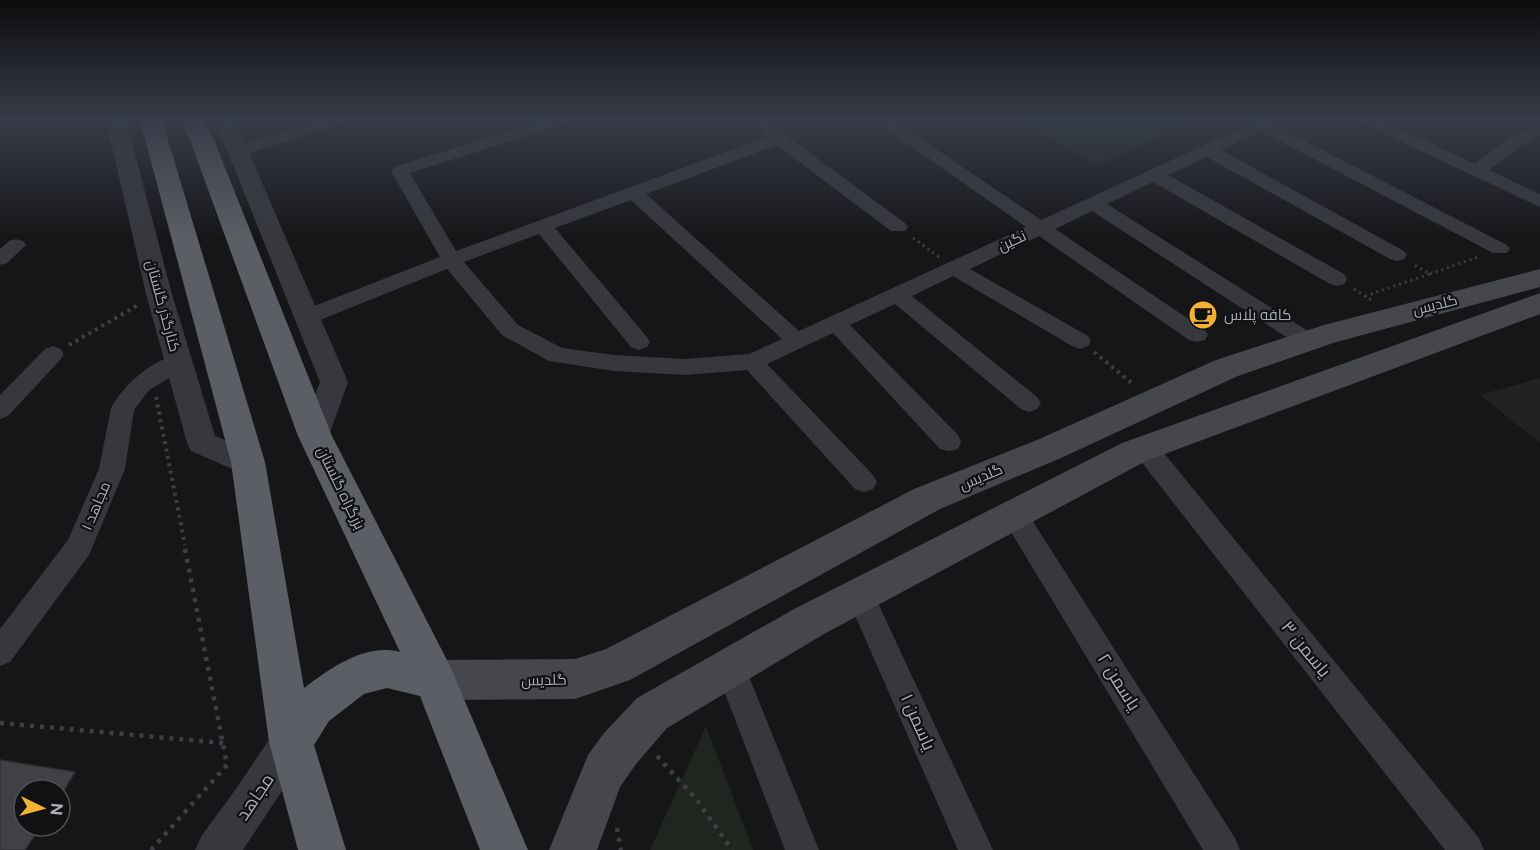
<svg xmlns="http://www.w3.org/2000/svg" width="1540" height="850" font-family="'Public Sans',Cairo,sans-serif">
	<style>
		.built { fill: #222225 }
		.green { fill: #1e261f }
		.building { fill: #404145; stroke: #303034; stroke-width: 1.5 }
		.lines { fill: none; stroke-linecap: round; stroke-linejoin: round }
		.path-far2 { stroke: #3d3f44; stroke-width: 3; stroke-dasharray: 2 4; stroke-linecap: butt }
		.path-far1 { stroke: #3d3f44; stroke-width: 4; stroke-dasharray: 3 4.5; stroke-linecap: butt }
		.path { stroke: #3d3f44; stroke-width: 4.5; stroke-dasharray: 4 6; stroke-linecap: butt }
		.minor { fill: #37383d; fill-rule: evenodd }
		.tertiary { fill: #37383d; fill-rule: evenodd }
		.secondary { fill: #45474d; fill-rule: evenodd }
		.trunk { fill: #5b5e65; fill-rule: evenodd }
		.labels { text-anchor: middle; stroke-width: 4.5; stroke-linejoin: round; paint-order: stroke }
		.street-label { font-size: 15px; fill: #a8adb8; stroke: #111113 }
		.poi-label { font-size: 15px; fill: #a8adb8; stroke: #111113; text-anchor: start }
		.near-street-label { font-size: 18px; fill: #a8adb8; stroke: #111113 }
	</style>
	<rect width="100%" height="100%" fill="#161618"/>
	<path class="built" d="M1540 378V443L1480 395Z"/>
	<path class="green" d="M1018 120H1194L1097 165Z
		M706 726 753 850H650Z"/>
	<path class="building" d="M0 760 75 772 64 790H24V826H41L25 850H0Z"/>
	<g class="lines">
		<path class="path-far2" d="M913 238 939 257
			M1430 274 1478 257
			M1354 289 1373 301
			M1365 296 1430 274 1413 264
			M135 307 138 305"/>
		<path class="path-far1" d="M69 345 138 305
			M1094 352 1134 385
			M156 397 185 545"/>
		<path class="path" d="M0 723 223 743
			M657 756 697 800 732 850
			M617 828 621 850
			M151 850 227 765 184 544"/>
		<path class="minor" d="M320 120H345L343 123 244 155H232L229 151 232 147Z
			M544 120H568L566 123 410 173 456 251 767 137 747 120H765L905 223 908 227 905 231H891L777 145 646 194 799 331 1026 227 874 120H893L1041 220 1259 120H1280L1274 125 1507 245 1510 249 1507 253H1493L1261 131 1221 150 1404 251 1407 255 1404 259 1397 261 1390 259 1207 157 1168 175 1344 274 1347 279 1344 284 1337 286 1330 284 1153 182 1107 204 1316 336 1319 341 1316 346 1308 349 1300 346 1092 211 1055 229 1205 330 1208 335 1205 340 1197 342 1189 340 1039 236 970 269 1088 336 1091 341 1088 346 1080 349 1072 346 953 276 912 296 1037 397 1041 403 1037 409 1029 412 1021 409 895 304 850 325 958 435 961 442 958 449 949 451 940 449 833 333 767 364 873 475 877 482 873 489 864 492 855 489 747 370 685 375 614 371 549 361 502 335 447 269 315 322 307 324 299 322 296 317 299 312 440 257 391 171 394 167ZM631 200 782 339 749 354 685 359 614 355 562 348 518 325 464 262 539 234 631 347 639 350 647 347 650 342 647 337 555 228Z
			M1360 120H1381L1475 164 1509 138 1540 123V135L1521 146 1489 170 1540 194V207L1362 123Z
			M16 239 23 241 26 245 7 263 0 265V249L9 241Z
			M53 346 61 349 64 354 61 359 8 416 0 419V395L45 349Z
			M178 354 186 356 189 362 186 368 149 390 134 410 125 469 89 555 10 662 0 666V629L68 540 99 469 111 408C125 383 150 362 178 354Z
			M1145 439 1154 441 1479 838 1484 850H1445L1136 455 1133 448 1136 441Z
			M1014 503 1023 506 1235 838 1240 850H1203L1005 522 1001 514 1005 506Z
			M860 582 870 586 993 850H958L846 595 850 586Z
			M730 653 741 657 819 850H785L715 667 719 657Z"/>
		<path class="tertiary" d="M106 120H126L172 294 215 436 259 453 264 462 259 471 248 474 237 471 191 451 187 443 146 294Z
			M215 120H235L348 382 326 444 315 448 304 444 300 436 320 382Z
			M291 722 305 728 311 742 305 756 243 850H195L202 835 233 793 277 728Z"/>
		<path class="secondary" d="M1540 269V287L1333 343 1238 376 1061 458 940 509 630 680 575 699 435 700 420 694 414 680 420 666 435 660 575 659 606 649 914 489 1037 440 1216 360 1324 325Z
			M1540 293V314L1146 461 824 634 667 728 636 764 620 787 597 850H549L588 755 604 733 637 698 796 608 1122 443Z"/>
		<path class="trunk" d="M140 120H162L265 462 304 688C331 668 365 643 400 652L298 436 190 140 181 120H203L214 140 332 436 450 666 528 850H480L420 696 387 688 364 694 329 721 314 745 346 850H298L269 742 231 462Z"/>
	</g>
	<linearGradient id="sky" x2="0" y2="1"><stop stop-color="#0c0c0d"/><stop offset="0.5" stop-color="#363c48"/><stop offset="1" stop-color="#363c48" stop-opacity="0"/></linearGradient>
	<rect width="1540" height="239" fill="url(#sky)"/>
	<defs>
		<g id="cafe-disc" transform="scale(1.5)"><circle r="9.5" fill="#f2b134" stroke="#111113"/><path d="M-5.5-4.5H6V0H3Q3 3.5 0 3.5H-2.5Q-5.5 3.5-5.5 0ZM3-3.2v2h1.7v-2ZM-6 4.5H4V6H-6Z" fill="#111"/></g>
	</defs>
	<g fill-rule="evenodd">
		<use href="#cafe-disc" x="1203" y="315"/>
	</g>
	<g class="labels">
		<g class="street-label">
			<text transform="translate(1012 241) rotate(-25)" y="5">نگین</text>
			<text transform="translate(1435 305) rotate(-14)" y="5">گلدیس</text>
			<text transform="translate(163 306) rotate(75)" y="5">کنارگذر گلستان</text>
			<text transform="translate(981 477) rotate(-23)" y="5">گلدیس</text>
			<text transform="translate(341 488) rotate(64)" y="5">بزرگراه گلستان</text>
			<text transform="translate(96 506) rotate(-67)" y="5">۱ مجاهد</text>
			<text transform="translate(544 680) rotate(-1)" y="5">گلدیس</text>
		</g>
		<g class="poi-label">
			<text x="1224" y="320">کافه پلاس</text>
		</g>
		<g class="near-street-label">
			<text transform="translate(1306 649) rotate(51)" y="6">یاسمن ۳</text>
			<text transform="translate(1119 682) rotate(58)" y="6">یاسمن ۲</text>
			<text transform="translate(918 722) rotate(66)" y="6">یاسمن ۱</text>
			<text transform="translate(255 797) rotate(-56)" y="6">مجاهد</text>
		</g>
	</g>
	<g transform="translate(42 808) rotate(95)"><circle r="28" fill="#111113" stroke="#4d4f55" stroke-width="1.5"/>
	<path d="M0-4.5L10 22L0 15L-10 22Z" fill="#f2b134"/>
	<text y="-9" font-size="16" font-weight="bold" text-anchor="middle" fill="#a8adb8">N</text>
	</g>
</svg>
